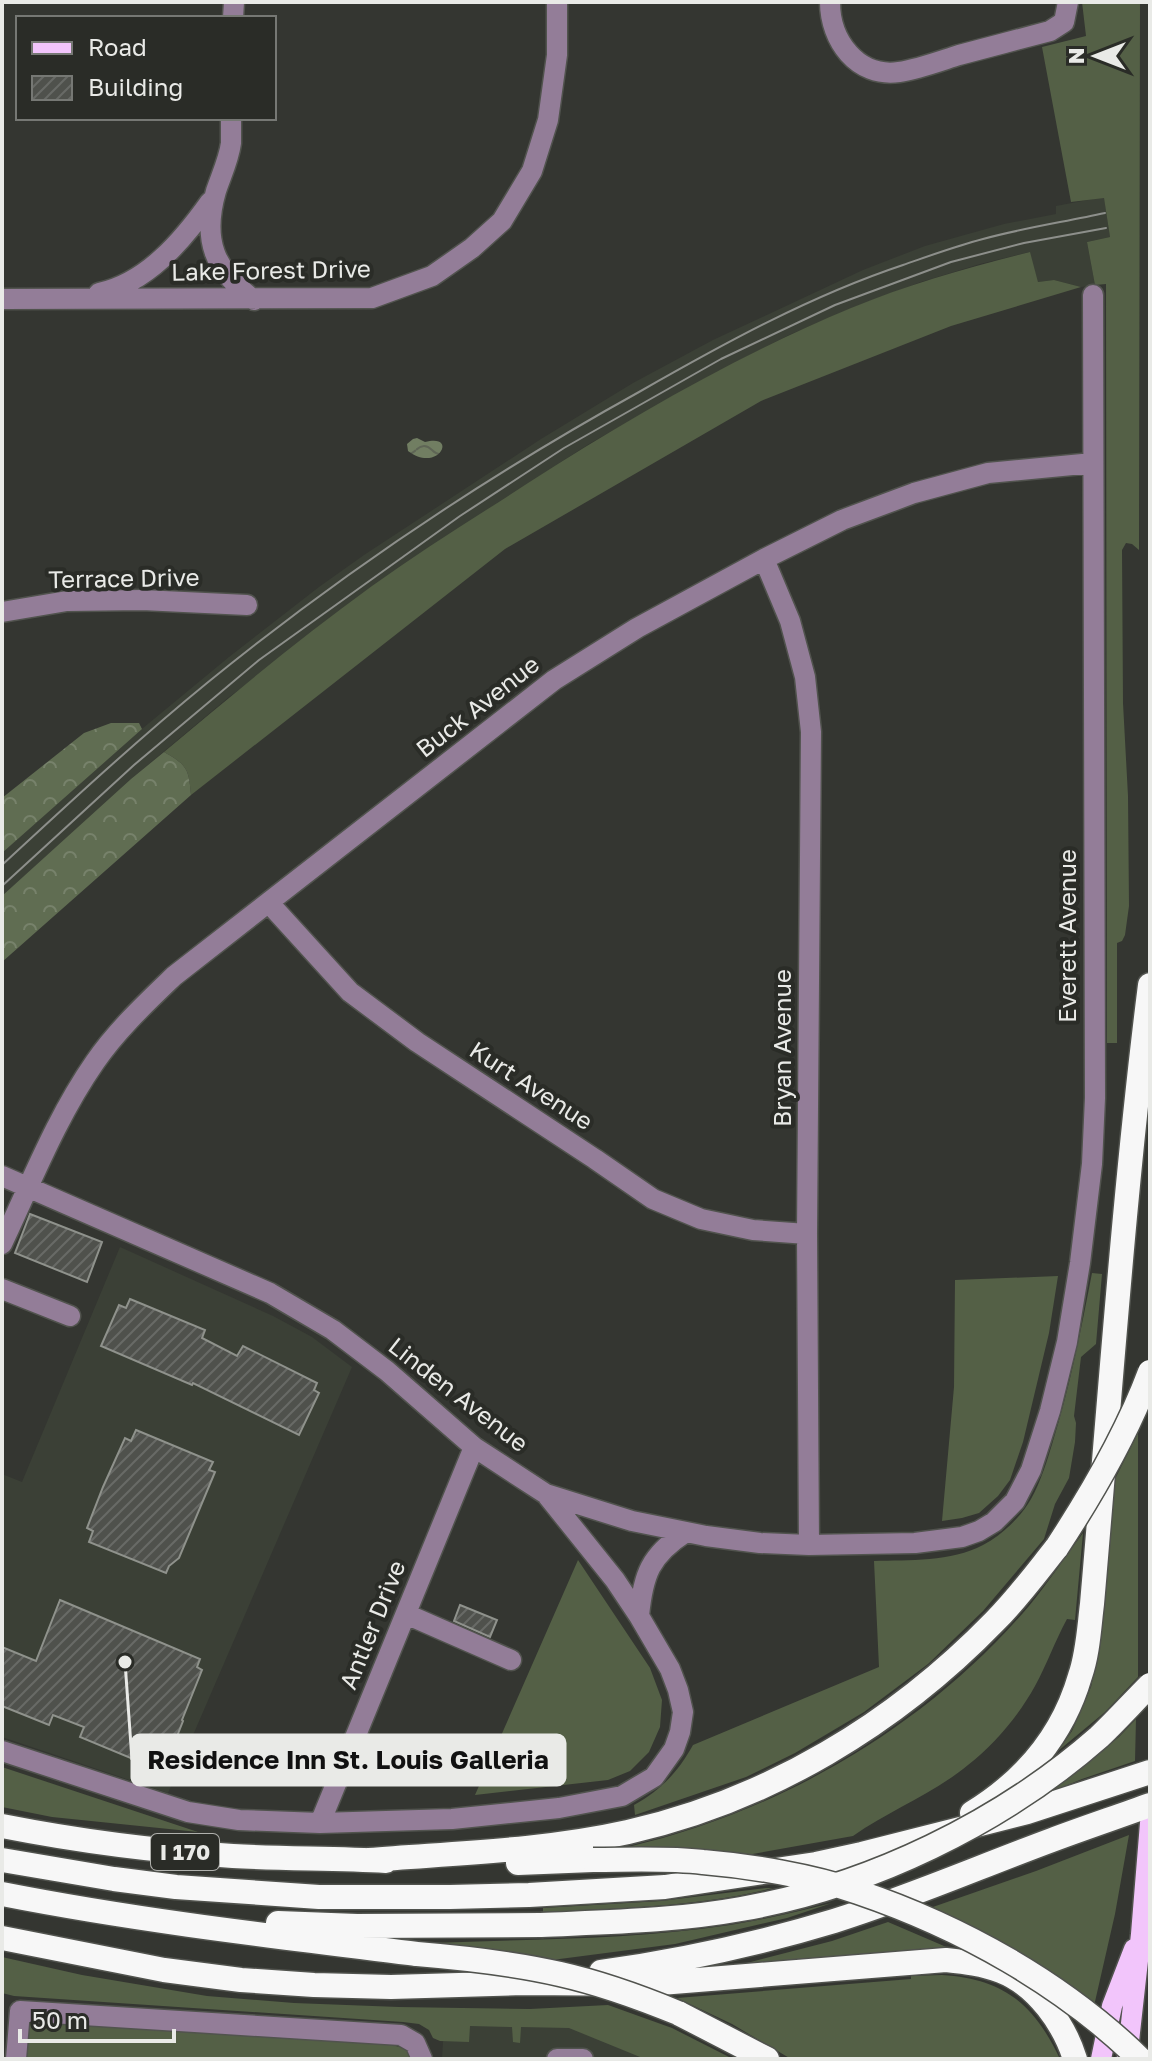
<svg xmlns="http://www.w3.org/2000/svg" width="1152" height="2061" font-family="'Golos Text',sans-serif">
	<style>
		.built { fill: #3b4036 }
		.grass { fill: #546046 }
		.forest { fill: url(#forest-crowns) }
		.water { fill: url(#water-waves) }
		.building { fill: url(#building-hatch); stroke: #8f928c; stroke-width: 2 }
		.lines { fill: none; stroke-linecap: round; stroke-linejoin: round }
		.minor-casing { stroke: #51534e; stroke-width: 23 }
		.major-casing { stroke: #51534e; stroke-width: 23 }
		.highway-casing { stroke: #51534e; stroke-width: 27 }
		.minor { stroke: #937d98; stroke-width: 20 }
		.major { stroke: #f2c5fb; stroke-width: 20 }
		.highway { stroke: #f7f7f7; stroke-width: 24 }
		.tram { stroke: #8d8f8b; stroke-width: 2 }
		.highway-bridge-casing { stroke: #51534e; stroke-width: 27; stroke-linecap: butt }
		.highway-bridge { stroke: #f7f7f7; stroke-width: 24 }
		.labels { text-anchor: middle; stroke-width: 8; stroke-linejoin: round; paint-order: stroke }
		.shield { fill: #2a2c27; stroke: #b0b1ad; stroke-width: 2 }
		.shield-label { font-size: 22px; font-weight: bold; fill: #e9eae7 }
		.street-label { font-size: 24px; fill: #e9eae7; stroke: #2a2c27 }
		.leader { fill: none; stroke: #e9eae7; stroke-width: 3 }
		.callout-dot { fill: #e9eae7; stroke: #2a2c27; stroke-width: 3 }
		.callout { fill: #e9eae7; stroke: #e9eae7; stroke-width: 3 }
		.callout-label { font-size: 26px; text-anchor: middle; font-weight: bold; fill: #111 }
	</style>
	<defs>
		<pattern id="forest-crowns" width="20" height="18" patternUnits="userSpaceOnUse" patternTransform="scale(2)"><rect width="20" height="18" fill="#606d52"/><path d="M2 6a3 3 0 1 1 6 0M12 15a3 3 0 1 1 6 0" fill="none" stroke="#77826b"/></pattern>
		<pattern id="water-waves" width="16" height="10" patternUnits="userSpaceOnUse" patternTransform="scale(2)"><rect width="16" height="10" fill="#717e62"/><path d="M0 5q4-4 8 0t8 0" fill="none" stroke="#5e6555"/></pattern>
		<pattern id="building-hatch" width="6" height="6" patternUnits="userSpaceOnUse" patternTransform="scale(2)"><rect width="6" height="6" fill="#4f514c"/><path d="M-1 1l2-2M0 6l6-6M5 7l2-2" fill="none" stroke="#686a66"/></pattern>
	</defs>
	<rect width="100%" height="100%" fill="#343631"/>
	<path class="built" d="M1104 197 1110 237 1087 242 1095 285 1081 287 1054 280 1038 282 1029 252 980 264 921 282 854 307 789 335 711 375 589 444 502 500 229 697 131 779 2 897V853L114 752 229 657 319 587 364 555 541 439 633 383 713 340 863 270 925 246 1004 224 1056 214V206Z
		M120 1247 273 1316 312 1337 352 1367 168 1793 2 1737V1474L22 1482Z
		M445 2008 530 2009 649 2059H442Z"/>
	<path class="grass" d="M1082 2H1140L1139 550 1132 544 1126 543 1122 550 1123 703 1128 796 1129 906 1125 935 1122 941 1117 943V1043H1107L1106 284 1095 285 1087 242 1110 237 1104 198 1071 202 1042 47 1086 36Z
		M1030 252 1038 282 1054 280 1081 287 951 326 761 401 505 549 191 795C189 769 187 765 164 752 232 695 300 638 372 586 422 550 476 517 528 483 631 417 738 355 851 308 909 284 969 267 1030 252Z
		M1092 1273 1102 1274 1096 1344 1081 1357 1074 1416 1076 1423 1075 1442 1069 1478 1055 1504 1044 1539 983 1611 928 1664 864 1712 795 1753 746 1777 635 1815 634 1805C661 1790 678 1772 693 1745L879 1667 874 1561C909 1560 951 1562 983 1545 1002 1535 1020 1518 1031 1499 1041 1481 1047 1461 1053 1441 1070 1386 1081 1330 1092 1273Z
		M1058 1276 1049 1333 1023 1442 1010 1480 998 1496 979 1513 962 1518 942 1521 954 1387 955 1280Z
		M1138 1433V1677L1105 1712 1058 1751 1072 1731 1091 1687 1099 1650 1114 1481Z
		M1083 1533 1075 1620 1067 1619C1055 1641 1047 1664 1035 1686 1019 1715 995 1744 968 1765 933 1794 890 1810 853 1836L747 1855 707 1851 628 1847C781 1811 926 1727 1029 1606 1048 1583 1065 1557 1083 1533Z
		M578 1560 650 1668 662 1700 660 1727 649 1752 630 1771 608 1780 475 1795Z
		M1136 1719 1135 1761 1082 1779 1051 1792 1119 1737Z
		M2 1767 198 1832 52 1817 2 1807Z
		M1129 1835 1115 1914 1094 2006 1038 1965 997 1940 930 1908 1036 1871Z
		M766 1888H773C697 1907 620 1908 543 1912V1908L661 1901Z
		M832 1903 787 1918 675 1944 552 1960 430 1943C530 1939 631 1940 730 1925 764 1920 798 1911 832 1903Z
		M888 1922 951 1949 891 1952 747 1965V1963L832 1941Z
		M2 1957 82 1975 207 1996 294 2003 399 2007 530 2009 608 2005 672 2028 733 2059H645L569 2028 521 2027 520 2043 513 2042 512 2027 470 2026 469 2042 440 2041 433 2038 429 2030 419 2024 403 2022 14 1996 2 1993Z
		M942 1975C1004 1979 1034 2004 1060 2059H791L732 2024 677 1998 911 1979V1976Z
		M24 2021 392 2045 407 2049 410 2059H22Z"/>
	<path class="forest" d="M111 723H139L142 729 2 853V798L84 733Z
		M164 752C187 765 189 769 191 795L2 962V896L131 779Z"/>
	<path class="water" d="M417 438 425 442C459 433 438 474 408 451L407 444 413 439Z"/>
	<path class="building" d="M30 1214 102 1242 87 1282 15 1253Z
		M130 1299 205 1330 202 1338 237 1356 243 1346 317 1383 314 1390 319 1393 299 1435 193 1383 192 1385 101 1346 119 1305 126 1308Z
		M136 1430 213 1462 209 1470 215 1472 179 1558 169 1566 166 1573 89 1542 93 1531 87 1528 103 1487 125 1438 131 1441Z
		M60 1600 200 1659 197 1667 202 1670 182 1720 183 1721 170 1754 159 1763 157 1769 80 1737 84 1727 53 1715 49 1725 2 1706V1647L36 1661Z
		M460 1605 497 1620 490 1637 454 1621Z"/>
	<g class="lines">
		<g class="minor-casing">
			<path id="minor" d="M830 2C830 40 857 78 899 72 919 69 940 61 959 55 989 47 1020 39 1050 31L1064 22 1068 2
				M233 18 234 2
				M231 118C231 126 231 135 231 143 229 159 221 176 216 191 202 240 214 270 254 300
				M99 293C147 283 183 240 210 202
				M2 299 372 298 432 276 472 248 502 221 532 171 548 120 557 55V2
				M764 559 790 621 805 677 811 732 807 1234 809 1545
				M2 612 67 601 142 600 247 605
				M269 903 350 992 417 1042 595 1159 653 1199 701 1219 753 1230 807 1234
				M2 1176 270 1293 333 1330 387 1371 474 1447 546 1494 632 1521 706 1536 760 1543 809 1545 915 1543 962 1537 979 1531 994 1522 1015 1501 1031 1470 1050 1411 1067 1342 1080 1263 1092 1164 1095 1098 1093 295
				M2 1244C31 1183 56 1118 95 1062 117 1030 146 1003 174 976L554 680 637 628 764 559 842 520 914 493 988 473 1093 463
				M2 1289 70 1316
				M406 1614 511 1660
				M639 1616C643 1575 650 1555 686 1532
				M2 1751 188 1812 239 1820 320 1823 452 1819 559 1808 622 1796 654 1777 674 1749 680 1732 683 1712 678 1690 670 1669 639 1616 615 1580 546 1494
				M320 1823 474 1447
				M16 2059 20 2011 401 2035 415 2043 422 2059
				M557 2059H583"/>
		</g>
		<g class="major-casing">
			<path id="major" d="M1101 2059 1112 2006 1134 1949
				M1127 2059 1141 1934 1150 1823"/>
		</g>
		<g class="highway-casing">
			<path id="highway" d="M972 1813C1024 1781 1063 1735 1080 1676 1088 1653 1089 1628 1092 1604 1110 1397 1124 1191 1150 985
				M2 1826C78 1841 156 1851 233 1856 284 1859 335 1858 386 1861
				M2 1860 114 1879 176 1887 319 1897H450L529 1895 665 1887 816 1864 862 1854 1027 1812 1150 1772
				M369 1860C455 1853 543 1851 628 1832 769 1800 895 1724 995 1621 1018 1598 1037 1572 1057 1547
				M518 1863 593 1860
				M2 1894C139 1921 279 1937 417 1954
				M278 1923 357 1926 541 1925
				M2 1938 164 1970 241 1980 314 1985 391 1987 523 1983 648 1984 946 1960C965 1962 983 1964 1001 1971 1037 1985 1064 2024 1075 2059
				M601 1972C679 1961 758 1944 834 1921 908 1898 979 1867 1052 1840 1084 1828 1117 1817 1150 1805
				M678 2013 767 2059"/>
		</g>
		<use href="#minor" class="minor"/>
		<use href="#major" class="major"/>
		<use href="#highway" class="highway"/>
		<path class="tram" d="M2 865C69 803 136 741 207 683 341 574 487 476 639 392 723 344 810 296 903 265 929 256 956 246 983 239 1023 228 1064 222 1105 213
			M2 886 134 765 259 660 460 516 564 448 721 359 835 305 951 262 1024 243 1106 228"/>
		<g class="highway-bridge-casing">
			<path id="highway-bridge" d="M1057 1547C1093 1492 1127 1434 1150 1372
				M593 1860C629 1860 666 1858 703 1862 751 1866 812 1876 858 1892 961 1927 1062 1983 1140 2059
				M541 1925C608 1922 675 1921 741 1909 869 1887 1001 1823 1099 1737 1117 1720 1133 1702 1150 1685
				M417 1954C465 1958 513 1963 560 1974 600 1983 639 1997 678 2013"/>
		</g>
		<use href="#highway-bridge" class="highway-bridge"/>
	</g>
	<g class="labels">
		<rect class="shield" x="151" y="1834" width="68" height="36" rx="6"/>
		<g class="shield-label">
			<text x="185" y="1860">I 170</text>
		</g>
		<g class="street-label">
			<text transform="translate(271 271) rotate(-1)" y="8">Lake Forest Drive</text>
			<text transform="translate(124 579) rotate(-1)" y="8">Terrace Drive</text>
			<text transform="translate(478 707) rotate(-38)" y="8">Buck Avenue</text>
			<text transform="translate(1068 936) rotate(-90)" y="8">Everett Avenue</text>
			<text transform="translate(783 1048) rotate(-90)" y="8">Bryan Avenue</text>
			<text transform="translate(531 1086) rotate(33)" y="8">Kurt Avenue</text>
			<text transform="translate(458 1395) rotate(38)" y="8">Linden Avenue</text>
			<text transform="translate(373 1625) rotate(-68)" y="8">Antler Drive</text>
		</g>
	</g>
	<path class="leader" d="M125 1662L132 1760"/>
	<circle class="callout-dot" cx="125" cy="1662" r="8"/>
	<rect class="callout" x="132" y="1735" width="433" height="50" rx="8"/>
	<g class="callout-label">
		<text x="348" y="1769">Residence Inn St. Louis Galleria</text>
	</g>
	<rect width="1152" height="2061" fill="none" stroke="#e9eae7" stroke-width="8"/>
	<rect x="16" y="16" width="260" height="104" fill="#2a2c27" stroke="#767874" stroke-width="2"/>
	<rect x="32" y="42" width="40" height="12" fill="#f2c5fb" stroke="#767874" stroke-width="2"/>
	<text x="88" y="56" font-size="24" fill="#e9eae7">Road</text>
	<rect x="32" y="76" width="40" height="24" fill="url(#building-hatch)" stroke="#767874" stroke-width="2"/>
	<text x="88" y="96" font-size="24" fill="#e9eae7">Building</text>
	<g transform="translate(1096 56) rotate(270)" stroke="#2a2c27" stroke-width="6" paint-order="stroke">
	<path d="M0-6L14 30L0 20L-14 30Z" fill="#e9eae7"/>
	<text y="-12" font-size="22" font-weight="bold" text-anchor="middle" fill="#e9eae7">N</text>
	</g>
	<path d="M20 2029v12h154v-12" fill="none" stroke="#e9eae7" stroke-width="4"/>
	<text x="32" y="2029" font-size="24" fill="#e9eae7" stroke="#2a2c27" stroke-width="6" paint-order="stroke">50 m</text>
</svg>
